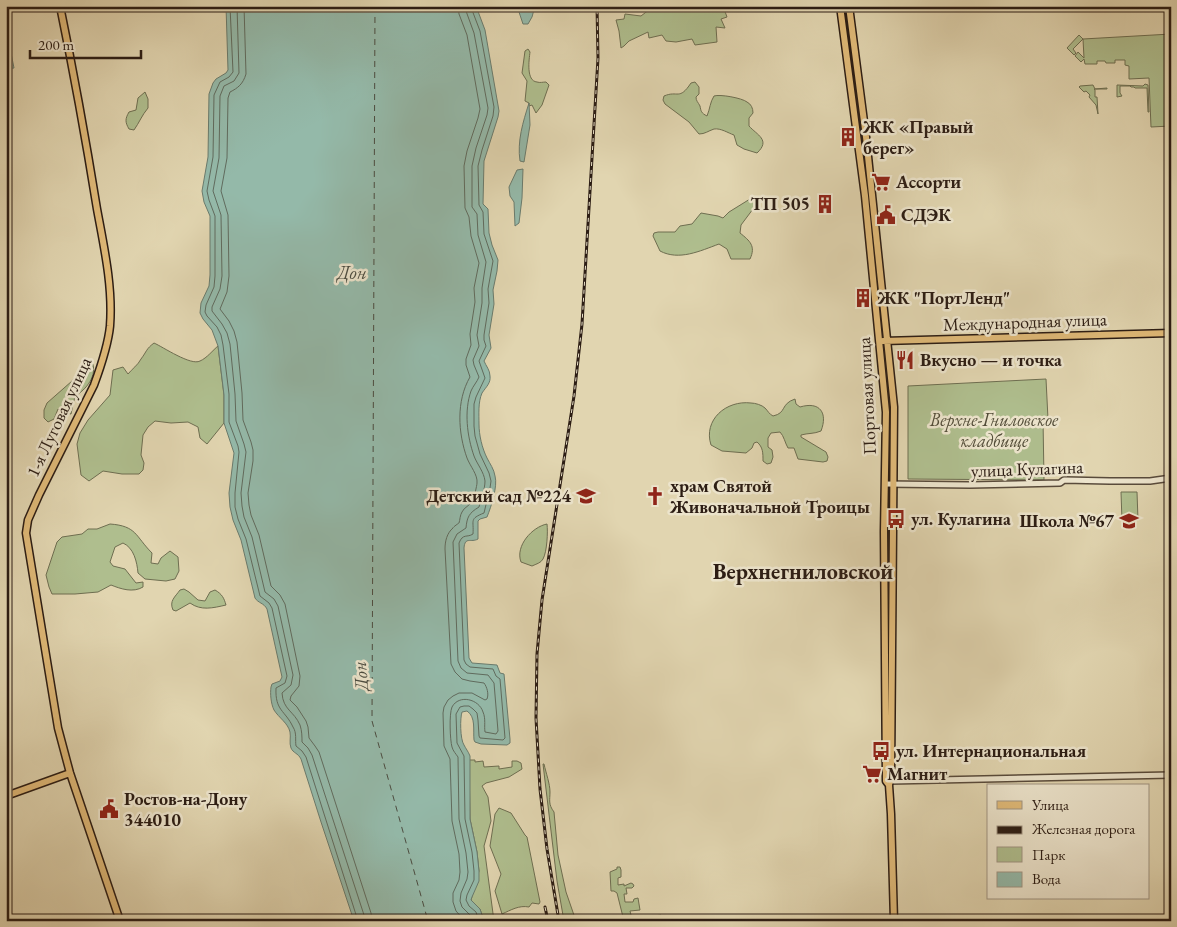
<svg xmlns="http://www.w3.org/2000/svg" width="1177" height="927" font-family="'EB Garamond',serif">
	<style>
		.green { fill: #afbe8e; stroke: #6e6e51 }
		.water { fill: #94b9a9; stroke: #6a7b6d }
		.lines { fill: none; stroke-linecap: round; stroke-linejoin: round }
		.shore { stroke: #606b5e; stroke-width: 1 }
		.ferry { stroke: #4b4c41; stroke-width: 1; stroke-dasharray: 6 5; stroke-linecap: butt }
		.minor-casing { stroke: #594b3b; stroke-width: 8 }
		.major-casing { stroke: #2c1d14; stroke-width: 9 }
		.minor { stroke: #ece4cc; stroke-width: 5 }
		.major { stroke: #e0ba78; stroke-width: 6 }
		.rail-casing { stroke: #2c1d14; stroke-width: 3 }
		.rail { stroke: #ece4cc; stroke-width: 1; stroke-dasharray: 4; stroke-linecap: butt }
		.labels { text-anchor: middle; stroke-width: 5; stroke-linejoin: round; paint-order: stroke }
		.poi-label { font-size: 18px; font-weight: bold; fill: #2c1d14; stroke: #ece4cc; text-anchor: start }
		.street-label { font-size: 18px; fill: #2c1d14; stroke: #ece4cc }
		.park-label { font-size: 18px; font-style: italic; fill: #534d39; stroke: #ece4cc }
		.water-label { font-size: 19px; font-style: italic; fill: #4b4c41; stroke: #ece4cc }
		.district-label { font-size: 22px; font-weight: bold; fill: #2c1d14; stroke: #ece4cc }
	</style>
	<rect width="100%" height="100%" fill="#e1d5b0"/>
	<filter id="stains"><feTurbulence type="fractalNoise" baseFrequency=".004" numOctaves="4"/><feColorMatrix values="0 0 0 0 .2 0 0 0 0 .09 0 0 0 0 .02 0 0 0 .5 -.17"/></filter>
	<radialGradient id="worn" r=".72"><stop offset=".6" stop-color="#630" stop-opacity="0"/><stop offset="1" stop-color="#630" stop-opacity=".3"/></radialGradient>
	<path class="green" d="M650 6H723L727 17 721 19 725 28 716 27 717 42 695 45 692 39 676 42 666 41 662 35 649 38 648 32 629 41 624 46 621 48 619 31 616 20 624 19 625 14 641 16 650 9Z
		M1171 34V126L1151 127 1149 78 1129 79V66L1125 65V60H1115V63H1106L1105 61H1097V64H1085L1084 59 1081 62 1075 56 1078 52 1084 58 1083 39 1073 49 1076 53 1074 55 1067 48 1079 35 1083 39Z
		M528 49 530 52C529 60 526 81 537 82 540 83 543 82 546 82L549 85 542 105 536 113 532 105 529 106V103L525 101 527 81 522 73 525 51Z
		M695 82 699 87V94L696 97C696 101 698 102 700 106 701 111 701 113 707 116 710 109 710 102 714 96 720 94 742 98 747 102 751 104 753 108 753 113L749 118V126C757 135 771 140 757 153L744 149 737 145 734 135C728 133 721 128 714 129 708 131 705 134 699 134L689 122 665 104 663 100 664 96C678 90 679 101 691 83Z
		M1145 84 1148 85 1149 112H1148L1147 88H1135L1134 87H1131L1130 86H1120V93L1122 96 1117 97V85C1126 85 1134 86 1143 86Z
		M1093 85 1095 89 1107 88V89H1094L1095 90V97H1097L1098 114 1096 105 1089 97 1090 95 1086 91 1084 92 1079 87 1080 86Z
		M145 92 148 99V108C142 115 139 123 134 130L129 129C125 122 125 119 129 112L136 110 138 98Z
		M750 199 754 201 756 205 741 225 740 233C750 241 756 246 750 259H731L727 249 719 244C700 251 679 261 660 251L653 236 654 233 658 232H675L680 226 692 224 701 213 718 216 723 218 729 212Z
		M154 343C163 347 191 366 200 361 207 358 213 350 218 346L224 395V423L207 444 200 438 198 427 188 422 171 423 155 421 148 427 143 435 141 455 144 463 143 470 139 474H122L103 471 89 481 81 475 77 444 80 433 88 420 110 395 113 370 123 367 128 374C132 369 138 365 141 359 147 351 146 349 154 343Z
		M88 361 92 362C98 375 86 390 75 396L71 414 64 413 58 409 54 419 48 422 44 418V410L47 403 72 381 79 371Z
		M1046 379 1048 419H1043L1044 480 908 479V386Z
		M795 399 796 404 800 407C820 401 828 413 821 431 814 434 808 433 801 435V437L826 452 828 457 827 461 823 462 798 459 794 448H788C785 443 784 436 780 432L771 433 768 438V447L772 450 773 457 771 463 767 464 763 461C763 453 763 447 757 442L754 443 752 448 746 453 722 451 711 445C703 420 726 400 751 403 755 403 762 405 765 408 768 411 769 414 773 416 787 413 780 404 795 399Z
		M1121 492H1137L1138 520 1122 521Z
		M110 524C137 526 135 536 152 553L151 563 158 564 161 558 170 551 178 557 179 571 175 579 166 581 145 579 138 573C137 562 134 548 123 543L115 547 110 562 113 566 125 569 136 583 143 582V587C133 593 121 589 111 585L98 592 75 594H52L49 587 46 575 57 542 62 537 82 534 88 529H97Z
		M547 524C548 532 547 552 543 559 541 563 536 564 532 566L521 562C515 546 532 527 547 524Z
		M184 589 189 592 198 600 205 601 210 592 215 590C222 594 224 598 226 605 213 608 201 611 190 603L176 611 173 610C169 601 175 597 180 590Z
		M469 760H475V762L483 761 484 767 499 766V769L512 767V761H517L521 763 522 769 509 777 486 783 482 786 488 797 491 821 484 846 494 921H484L480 909 471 900 479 871 477 852 470 819Z
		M543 764H544C546 773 550 784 550 792 550 800 548 804 554 812L558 855 566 892 576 921H564L557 881Z
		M499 808 511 813 525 835 527 837 540 902 539 904 532 903 529 907C519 905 511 910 502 914L495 891 501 874 490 846 495 814Z
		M617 867H620L621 870V877L618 878V885L624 884V886L631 883 633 884 634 886 632 888H626L627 894H624L625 902H633L634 899 638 898 640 910 630 911 632 919 661 915 664 918H668L670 921H624L617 893 614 891H611L610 872 617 869Z"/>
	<path class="water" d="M226 6H476L485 30 499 111 498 117 484 161 483 204 488 209 489 233 492 245 498 260 497 271 493 290 494 304 489 335 491 348 484 361C486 366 490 370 490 376 491 383 486 387 482 393 478 402 479 414 479 424 479 435 482 448 487 458 490 464 494 469 495 476 498 486 491 507 487 517L480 519 478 521V539C471 543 465 536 464 548L469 658 472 663 497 665 500 673 504 674 510 739V743L507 745 481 744 475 742 474 740C473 730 476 717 467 711L462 712C460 718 460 739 464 745 466 749 468 751 470 756V819L477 852 479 871V881L472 897 471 900 480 909 484 921H354L321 822 301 759C298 753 293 753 291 748 289 743 291 737 290 732 288 723 279 718 274 710 271 704 270 694 271 687L272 684 280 681 282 677 267 609C264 603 258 603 255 598L241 540 233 520 230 507 229 493 234 453 224 423V395L218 346 212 330 203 319 200 313 201 303 209 286 210 275V216L204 202 202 191 208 157 209 94 213 83 216 79 226 73 228 70Z
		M517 6H535L532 17 528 24H523Z
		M10 48 14 68 6 69V49Z
		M529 103 530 125 524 162 520 161C517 141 523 122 529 103Z
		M523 169 522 198 519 223 515 226 514 202 510 196 509 187 517 170Z"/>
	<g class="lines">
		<path class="shore" d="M230 6 233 72 229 77 220 82 214 95 213 157 207 191 209 200 215 216V276L214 287 206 305 205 312 207 316 217 327 221 335 223 345 229 394V422L238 446 239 452 235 493V507L238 519 246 539 260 596 269 603 272 608 287 676 285 683 276 688C275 711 285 710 293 727 297 733 295 740 296 746L302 751 306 757 358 921
			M237 6 239 73 234 81 224 86 220 96 219 158 213 191 221 215 222 276 220 289 212 307V311L222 324 227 333 230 344 235 394 236 421 244 444 246 452 241 493 242 506 244 517 252 537 265 592 274 599 278 606 293 675 291 685 282 693C283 710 294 711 300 725 302 731 302 737 302 742L308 748 312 755 364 915V921
			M244 6 246 74C243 84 238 88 230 92L228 98 227 158 221 191 228 215 229 276 227 292 220 309 229 321 234 331 237 342 242 393 243 420 251 442 253 450V461L248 493 249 505 251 515 259 535 271 586 280 595 285 604 300 676 299 686 291 696 290 700 297 707 306 721 308 727 309 738 315 746 319 752 371 913 372 921
			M458 6 459 14 467 35 480 109 478 118 467 151 464 166 465 208 469 217 471 236 479 263 474 288 475 302 470 334 471 345 466 359V365L470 377C456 401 458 433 467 458 470 466 478 475 477 483 477 485 474 499 472 501 470 506 464 507 462 512 460 515 460 520 459 523 459 523 453 527 453 528 447 533 445 541 445 549L451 664 455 672 462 679 470 681 484 683C487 687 489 694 487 699L485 700 472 693H459L453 696 448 700 444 707 443 713 444 746 450 759 452 821 459 854 460 872 459 880 453 893V902L456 911 465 921
			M465 6 466 11 474 33 488 108 487 115 476 148 472 166V207L477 214 478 235 486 262 482 288V303L477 335 479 346 473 360 474 365 479 377C477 382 473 386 471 391 464 411 467 436 474 456 477 464 484 472 485 481 485 489 481 499 479 507 469 513 467 517 466 528L457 534 453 542 458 661 461 668 467 673 488 675 494 683 498 731 496 734 485 732C484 726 486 719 483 712 479 699 459 694 452 707 449 714 450 740 452 747 453 751 456 754 458 757L459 819 466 853 468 872 467 879 461 893 460 901 462 907 471 916 473 921
			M471 6 472 10 480 31 494 107 493 116 482 150 478 166 479 205 483 212 484 234 493 261 488 289 489 303 484 335V340L486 346 479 361 485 378 476 397 474 404V426L475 436 480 454 489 473 491 481 490 488 484 513C469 519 474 520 473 534 467 538 463 533 459 543L464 660 466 664 470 667 493 669 496 676 500 679 505 738 503 740 480 738 479 736 478 720 477 713 473 709 469 706H464L460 707 456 714 457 743 464 756 465 819 472 852 474 871V880L467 895 466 900 469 906 476 912 479 921"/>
		<path class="ferry" d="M375 6 372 721 428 921"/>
		<g class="minor-casing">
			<path id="minor" d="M885 484 970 485 1060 483 1064 480 1110 481H1150L1171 478
				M891 781 1171 775"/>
		</g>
		<g class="major-casing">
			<path id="major" d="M60 6C74 74 86 141 97 209 104 247 113 287 110 326 108 346 101 366 94 385L39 495 28 520 26 533 58 728 70 773 120 921
				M840 6 865 196 886 412 884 532 886 781 889 785
				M849 6 866 137 894 407 891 775 889 785 891 814 894 921
				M883 341 1171 333
				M6 796 70 773"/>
		</g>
		<use href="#minor" class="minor"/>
		<use href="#major" class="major"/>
		<g class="rail-casing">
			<path id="rail" d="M545 907 548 921
				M559 921 547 849 540 789 536 718 537 654 542 600 574 396 582 324 598 58 597 6"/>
		</g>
		<use href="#rail" class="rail"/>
	</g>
	<defs>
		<g id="building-bare" transform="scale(1.5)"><path d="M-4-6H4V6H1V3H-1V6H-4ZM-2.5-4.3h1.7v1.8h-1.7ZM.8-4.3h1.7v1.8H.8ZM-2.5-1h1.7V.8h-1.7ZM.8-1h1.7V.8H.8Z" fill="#8f2418" stroke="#ece4cc" stroke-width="2.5" paint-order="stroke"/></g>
		<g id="supermarket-bare" transform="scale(1.5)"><path d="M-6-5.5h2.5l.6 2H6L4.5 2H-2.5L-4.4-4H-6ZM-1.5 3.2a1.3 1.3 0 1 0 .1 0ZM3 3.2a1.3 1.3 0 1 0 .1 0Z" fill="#8f2418" stroke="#ece4cc" stroke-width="2.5" paint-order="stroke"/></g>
		<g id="civic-bare" transform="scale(1.5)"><path d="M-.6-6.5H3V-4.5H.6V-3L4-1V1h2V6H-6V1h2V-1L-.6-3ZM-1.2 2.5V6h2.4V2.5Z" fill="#8f2418" stroke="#ece4cc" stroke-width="2.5" paint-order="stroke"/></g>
		<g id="restaurant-bare" transform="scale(1.5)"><path d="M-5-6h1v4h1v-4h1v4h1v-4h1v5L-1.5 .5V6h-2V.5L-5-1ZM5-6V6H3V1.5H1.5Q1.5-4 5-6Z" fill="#8f2418" stroke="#ece4cc" stroke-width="2.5" paint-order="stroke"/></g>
		<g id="school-bare" transform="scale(1.5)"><path d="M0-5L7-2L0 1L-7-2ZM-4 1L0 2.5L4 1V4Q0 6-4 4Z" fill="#8f2418" stroke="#ece4cc" stroke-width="2.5" paint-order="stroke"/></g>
		<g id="church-bare" transform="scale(1.5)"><path d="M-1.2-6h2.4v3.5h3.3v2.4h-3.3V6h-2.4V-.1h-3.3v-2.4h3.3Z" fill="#8f2418" stroke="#ece4cc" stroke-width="2.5" paint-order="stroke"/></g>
		<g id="bus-bare" transform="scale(1.5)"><path d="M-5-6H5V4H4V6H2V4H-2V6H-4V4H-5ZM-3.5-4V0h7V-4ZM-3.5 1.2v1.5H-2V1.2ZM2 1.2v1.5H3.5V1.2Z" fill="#8f2418" stroke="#ece4cc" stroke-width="2.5" paint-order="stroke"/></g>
	</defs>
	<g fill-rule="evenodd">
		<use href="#building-bare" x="848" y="137"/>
		<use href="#supermarket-bare" x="881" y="182"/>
		<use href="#building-bare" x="825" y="204"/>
		<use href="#civic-bare" x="886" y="215"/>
		<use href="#building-bare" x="863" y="298"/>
		<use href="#restaurant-bare" x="905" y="360"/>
		<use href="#school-bare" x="586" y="496"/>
		<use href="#church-bare" x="655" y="496"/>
		<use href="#bus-bare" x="896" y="519"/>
		<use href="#school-bare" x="1129" y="521"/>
		<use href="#bus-bare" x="881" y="751"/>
		<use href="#supermarket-bare" x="872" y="774"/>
		<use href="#civic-bare" x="109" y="809"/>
	</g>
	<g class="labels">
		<g class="poi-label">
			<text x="863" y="133">ЖК «Правый<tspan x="863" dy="21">берег»</tspan></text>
			<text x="896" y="188">Ассорти</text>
			<text x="810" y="210" text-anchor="end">ТП 505</text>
			<text x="901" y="221">СДЭК</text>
			<text x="878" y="304">ЖК "ПортЛенд"</text>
			<text x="920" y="366">Вкусно — и точка</text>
			<text x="670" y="492">храм Святой<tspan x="670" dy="21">Живоначальной Троицы</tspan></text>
			<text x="571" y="502" text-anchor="end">Детский сад №224</text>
			<text x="911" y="525">ул. Кулагина</text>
			<text x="1114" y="527" text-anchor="end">Школа №67</text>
			<text x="896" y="757">ул. Интернациональная</text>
			<text x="887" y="780">Магнит</text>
			<text x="124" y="805">Ростов-на-Дону<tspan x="124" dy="21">344010</tspan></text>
		</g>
		<g class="street-label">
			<text transform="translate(1025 322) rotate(-2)" y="6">Международная улица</text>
			<text transform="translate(867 396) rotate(-93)" y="6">Портовая улица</text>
			<text transform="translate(59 417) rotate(-65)" y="6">1-я Луговая улица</text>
			<text transform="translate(1027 469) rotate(-2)" y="6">улица Кулагина</text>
		</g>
		<g class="park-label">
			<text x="994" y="426">Верхне-Гниловское<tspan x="994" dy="21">кладбище</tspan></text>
		</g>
		<g class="water-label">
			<text x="352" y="279">Дон</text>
			<text transform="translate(360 676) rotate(-95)" y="7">Дон</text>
		</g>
		<g class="district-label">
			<text x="803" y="579">Верхнегниловской</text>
		</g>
	</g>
	<rect width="1177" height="927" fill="none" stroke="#e1d5b0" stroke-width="25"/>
	<rect x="8" y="8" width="1162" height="912" fill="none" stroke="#2c1d14" stroke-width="2.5"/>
	<rect x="12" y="12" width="1152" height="902" fill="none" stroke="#2c1d14"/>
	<rect x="987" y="784" width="162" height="115" fill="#ece4cc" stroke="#9f9482"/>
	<rect x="997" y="801" width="25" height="8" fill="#e0ba78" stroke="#9f9482"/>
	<text x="1032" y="810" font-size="15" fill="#2c1d14">Улица</text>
	<rect x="997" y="826" width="25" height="8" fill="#2c1d14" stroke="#9f9482"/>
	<text x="1032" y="834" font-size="15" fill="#2c1d14">Железная дорога</text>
	<rect x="997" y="847" width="25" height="15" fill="#afbe8e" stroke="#9f9482"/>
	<text x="1032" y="860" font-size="15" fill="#2c1d14">Парк</text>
	<rect x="997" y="872" width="25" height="15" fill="#94b9a9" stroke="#9f9482"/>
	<text x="1032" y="884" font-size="15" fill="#2c1d14">Вода</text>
	<path d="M30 50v8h111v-8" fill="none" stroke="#2c1d14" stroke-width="2.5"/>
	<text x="38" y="50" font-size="15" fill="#2c1d14" stroke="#ece4cc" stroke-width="4" paint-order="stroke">200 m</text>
	<rect width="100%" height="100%" filter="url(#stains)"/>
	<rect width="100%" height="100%" fill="url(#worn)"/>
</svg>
